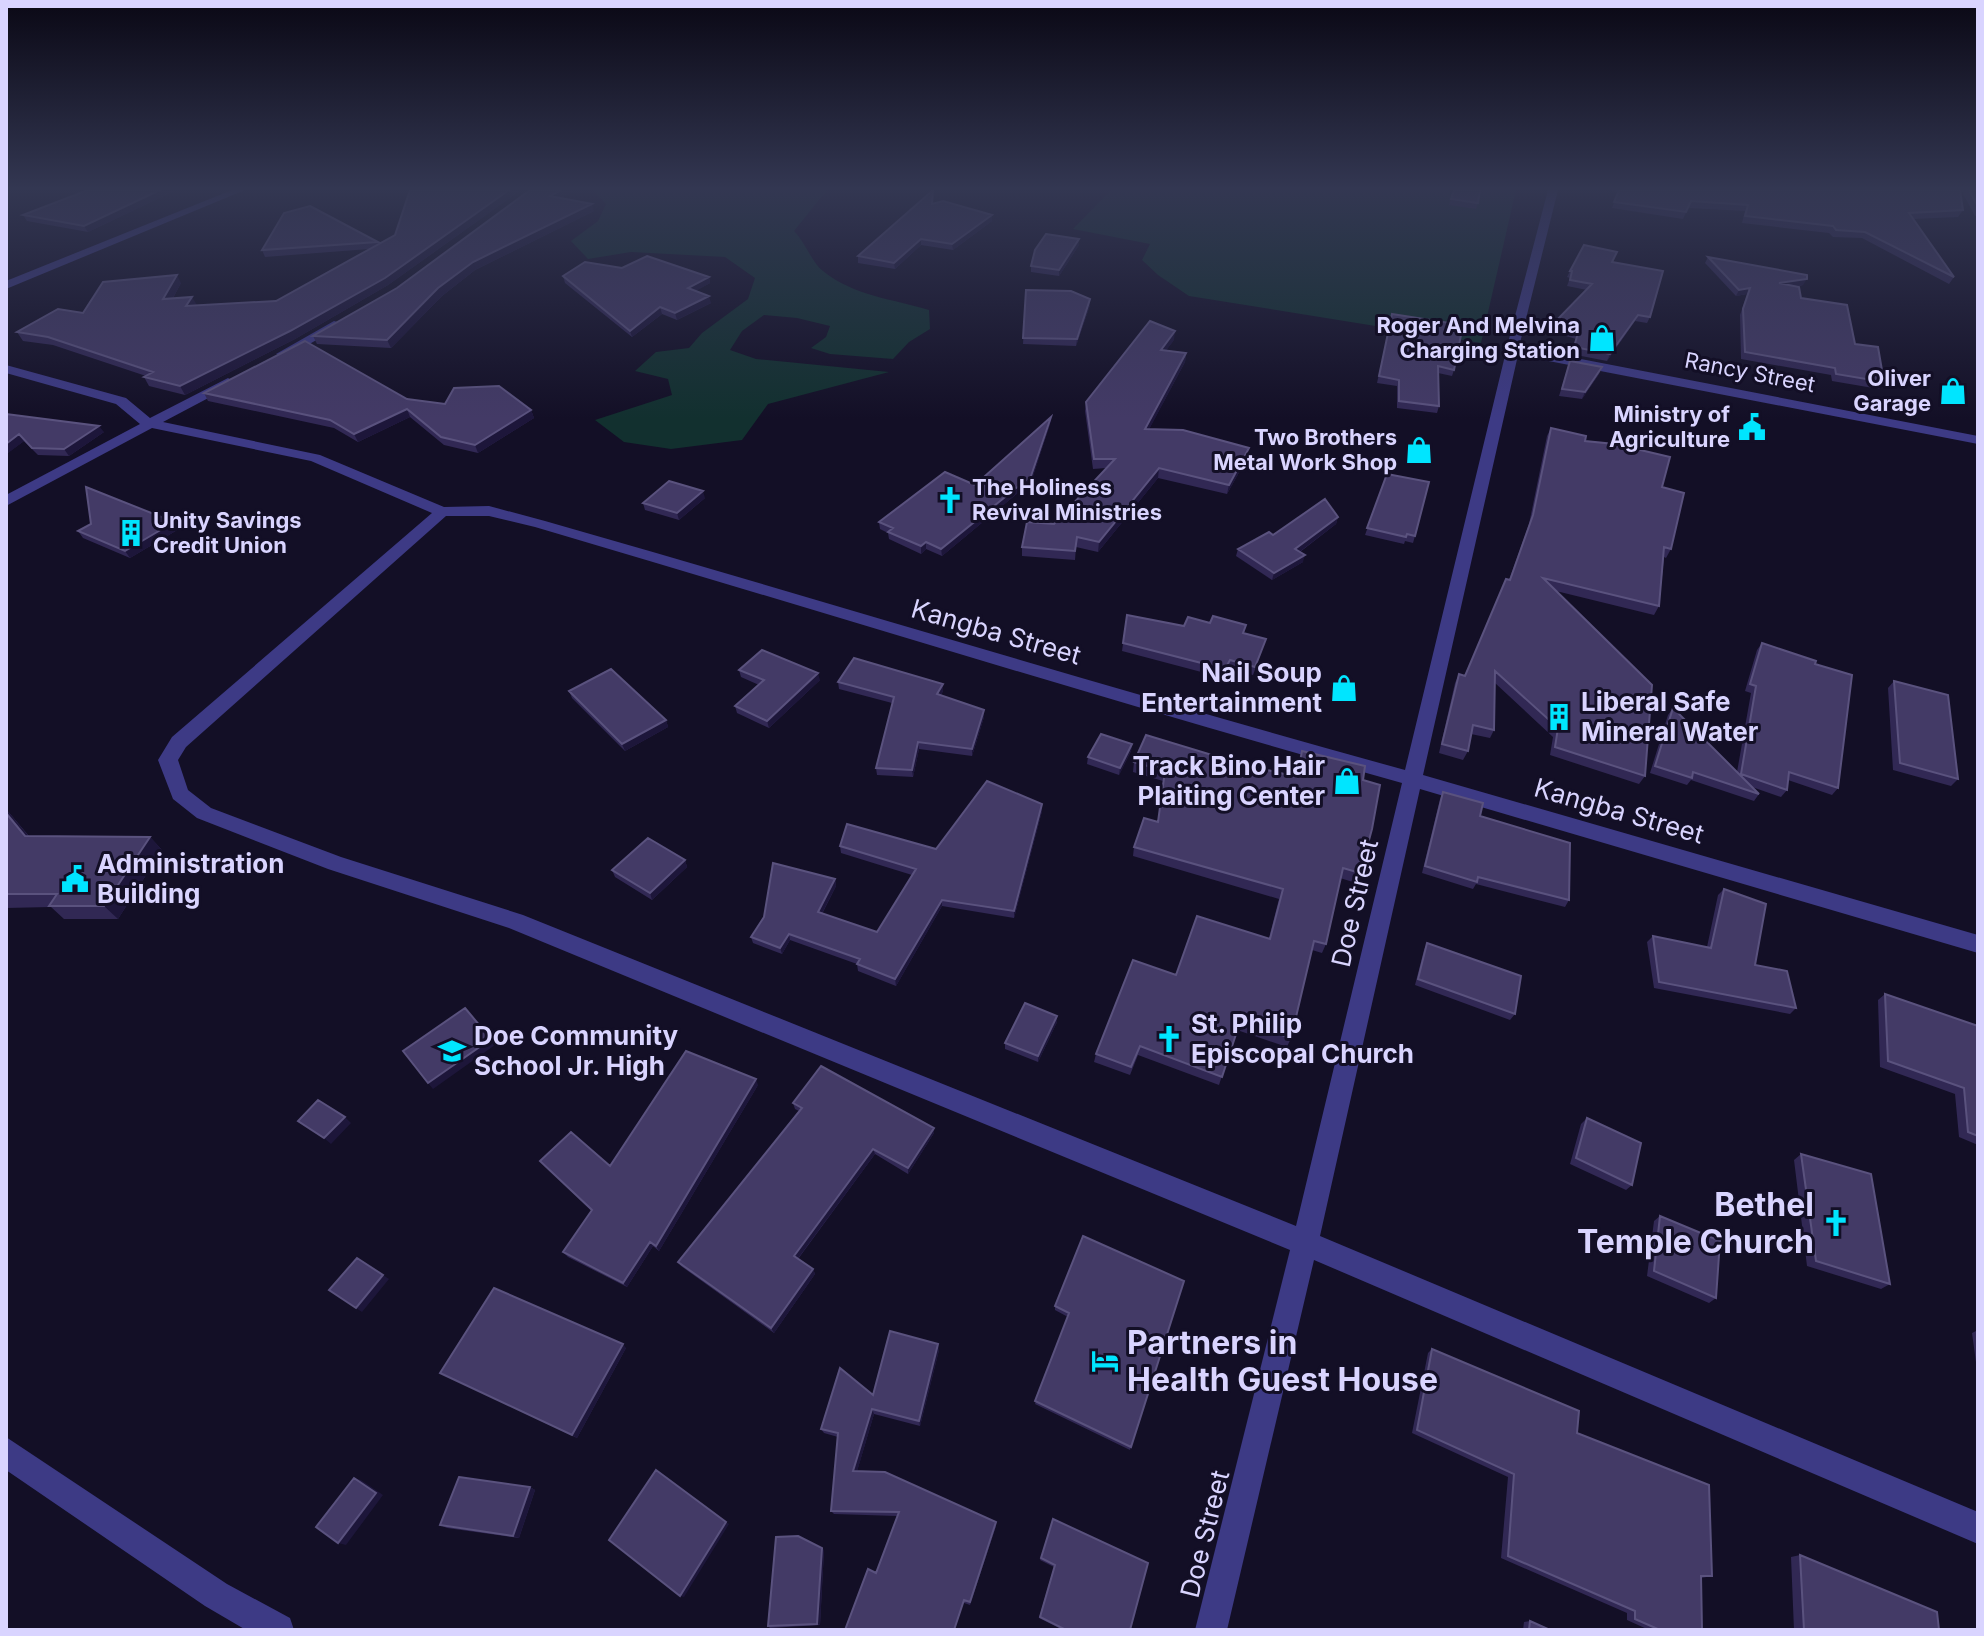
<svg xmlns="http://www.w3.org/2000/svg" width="1984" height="1636" font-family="Inter,sans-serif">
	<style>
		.green { fill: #12302f }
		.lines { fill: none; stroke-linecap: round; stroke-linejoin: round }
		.street { fill: #3d3a85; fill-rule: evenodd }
		.wall { fill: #312854 }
		.shaded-wall { fill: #1d163a }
		.building { fill: #433a66; stroke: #5a527e; stroke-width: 2 }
		.labels { text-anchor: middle; stroke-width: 6; stroke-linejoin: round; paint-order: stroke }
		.far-poi-label { font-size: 22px; font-weight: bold; fill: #d9d4ff; stroke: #130f26; text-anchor: end }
		.far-street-label { font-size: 22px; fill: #d9d4ff; stroke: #130f26 }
		.street-label { font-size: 26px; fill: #d9d4ff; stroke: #130f26 }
		.poi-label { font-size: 26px; font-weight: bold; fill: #d9d4ff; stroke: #130f26; text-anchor: start }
		.near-poi-label { font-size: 32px; font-weight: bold; fill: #d9d4ff; stroke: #130f26; text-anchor: end }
	</style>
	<rect width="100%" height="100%" fill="#130f26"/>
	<path class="green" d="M593 190H827L794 231C805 242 813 264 823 271 854 296 893 299 929 310L930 329 909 342 893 359 830 354 811 348 826 337 830 326 797 318 764 315 742 331 730 350 756 359 889 372 768 404 742 440 671 449 624 442 595 420 672 395 668 379 635 371 656 352 689 348 702 333 748 299 755 278 725 257 631 252 588 259 571 241 598 221 606 204Z
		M1111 190H1516L1481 343 1189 296 1158 275 1142 260 1150 244 1073 229Z"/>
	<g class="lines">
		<path class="street" d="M232 190H245L6 289V281Z
			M1548 190H1558L1519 347 1978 436V444L1518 355 1423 775 1978 935V953L1420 789 1320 1236 1978 1512V1544L1314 1260 1227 1630H1195L1290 1250 509 928 328 869 197 818 173 799 158 760 172 737 432 513 311 461 152 428 6 506V495L140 424 116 404 6 373V365L126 398 150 418 228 378 235 382 233 385 163 422 320 455 444 507 489 506 545 521C832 603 1118 691 1405 770L1509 339ZM446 516H489L535 527C824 612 1112 702 1402 783L1296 1226 523 915 341 857 211 808 188 790 178 760 186 747Z
			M334 321 344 324 287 357 276 354Z
			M6 1437 227 1584 290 1618 294 1630H246L205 1606 6 1470Z"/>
	</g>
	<path class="wall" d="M82 190H176L88 232 27 221 23 215 85 191Z
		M410 190H521L388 285 295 339 185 395 149 386 144 377 146 376 53 345 23 341 17 332 181 283 173 298 196 305 276 301 369 249 265 257 262 250 378 242 379 244 395 235Z
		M530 190H575L561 198 594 211 475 270 442 296 391 348 317 344 313 336 397 288Z
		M1454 190 1478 203 1476 209 1449 205Z
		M1606 190H1960L1963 210 1958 217 1913 219 1954 277 1949 284 1862 238 1833 237 1829 233 1742 223 1745 211 1688 208 1683 219 1612 208 1618 192Z
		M1961 190H1978V215L1975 216Z
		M933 196 932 204 992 221 953 250 921 245 895 269 858 263V256Z
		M1079 245 1059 276 1031 272V266Z
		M1708 257 1803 285 1795 287 1801 298 1855 344 1884 382 1879 389 1832 381 1831 375 1741 359 1740 315 1747 294 1736 296 1705 263Z
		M1612 262 1650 317 1647 323 1635 321 1607 361 1571 354 1576 339 1549 331 1552 325 1587 290 1567 286 1570 278 1567 277 1570 271Z
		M622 268 709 277 710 283 695 291 711 303 677 320 662 314 632 337 565 283 563 276Z
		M1026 290 1090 305 1076 346 1023 344Z
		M1392 314 1454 370 1452 376 1438 373 1439 406 1437 413 1397 408V386L1377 383Z
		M1174 340 1166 350 1186 353 1185 362 1149 429 1247 458 1227 494 1158 478 1098 552 1076 547 1075 560 1022 556V547L1054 524 1106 468 1093 469 1085 411 1086 402Z
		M1570 361 1602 367 1599 374 1582 399 1559 396Z
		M204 393 407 399 445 404 531 410 534 418 478 453 444 445 410 417 358 442 334 428 208 401Z
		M6 414 104 432 69 456 38 455 24 441 6 454Z
		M1051 417 1050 424 1031 482 942 556 926 549 921 554 889 539 888 533 880 529 879 522 975 485Z
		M1551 428 1585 441 1662 487 1671 549 1666 558 1664 557 1659 606 1654 615 1556 591 1645 776 1639 784 1550 755 1553 737 1495 683 1494 730 1490 738 1471 734 1468 751 1463 760 1439 753 1455 683 1459 674 1465 676 1509 580 1529 524 1547 436Z
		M1387 474 1415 536 1413 543 1405 541 1404 544 1365 535Z
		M705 498 679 520 645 510 643 503Z
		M1338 517 1336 524 1300 552 1303 562 1272 580 1236 556 1238 549 1273 535Z
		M174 522 179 529 130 558 83 538 78 531Z
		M1127 615 1184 626 1210 623 1246 625 1244 633 1266 639 1253 675 1228 669 1224 678 1122 651Z
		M1762 643 1838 788 1832 795 1788 780 1787 790 1781 797 1752 787 1759 794 1754 801 1691 780 1687 785 1650 773 1668 715 1673 708 1737 772 1751 693 1745 691 1757 650Z
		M739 670 820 680 769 728 737 713 735 706 759 685 741 677Z
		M1894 681 1958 779 1951 786 1893 770 1888 688Z
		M838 682 943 684V691L941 695 984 710V717L972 756 919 749 913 777 877 775 876 768 892 703 839 689Z
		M569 691 666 720 668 727 625 751 572 698Z
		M1132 744 1131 751 1119 775 1087 764 1088 757Z
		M1302 751 1363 780 1360 873 1356 883 1340 878 1326 944 1322 953 1312 950 1291 1038 1287 1047 1237 1030 1219 1085 1138 1055 1130 1075 1094 1062 1096 1054 1176 975 1269 938 1279 899 1133 856 1134 847 1158 822 1163 781 1133 772 1134 762 1212 757 1296 777Z
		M1443 792 1569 900 1565 907 1476 884 1473 889 1422 873 1440 799Z
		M6 809 29 836 150 837 162 850 118 919H64L51 907 6 908Z
		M1042 811 1014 918 942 906 896 986 858 971 857 964 790 940 782 954 753 943 751 937 835 879 836 886 822 914 877 932 912 875 841 853 840 846 936 849Z
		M685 860 687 867 652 900 615 877 612 870Z
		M1724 889 1755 965 1796 1008 1790 1014 1654 988 1647 942 1653 936 1707 947 1718 895Z
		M1427 943 1515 1014 1510 1020 1415 985 1424 950Z
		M1885 994 1978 1026V1145L1959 1137 1955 1094 1880 1067 1878 1000Z
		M1057 1016V1022L1038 1062 1005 1049V1043Z
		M758 1085 659 1251 653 1246 627 1287 568 1257 563 1252 592 1211 540 1161 610 1166Z
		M793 1103 934 1133 908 1174 875 1154 798 1259 813 1269 815 1274 774 1333 681 1266 678 1262 799 1111 795 1109Z
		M1587 1118 1632 1185 1626 1190 1570 1164 1581 1124Z
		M1801 1154 1890 1284 1881 1289 1807 1266 1794 1160Z
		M1660 1216 1716 1298 1709 1303 1647 1276 1654 1221Z
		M1184 1281 1130 1450 1035 1404 1068 1317 1055 1310V1306Z
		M1978 1330V1377L1972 1333Z
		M626 1348 577 1438 440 1373Z
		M1432 1349 1577 1433 1712 1576 1701 1578 1702 1630H1649L1627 1620V1613L1501 1558 1508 1477 1412 1433 1428 1353Z
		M939 1350 920 1426 874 1414 857 1471 996 1526 970 1605 876 1573 897 1516 834 1514 831 1511 838 1437 824 1433 821 1429 873 1395Z
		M530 1487 535 1490 519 1538 447 1528 440 1525Z
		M1053 1519 1130 1630H1063L1039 1618 1054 1567 1040 1560Z
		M824 1550 820 1625 770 1628 768 1626Z
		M1800 1555 1939 1630H1794L1791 1557Z
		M1530 1621 1550 1630H1523L1524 1622Z"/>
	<path class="shaded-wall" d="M160 190H176L88 232 84 226Z
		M509 190H521L388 285 295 339 185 395 180 386Z
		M561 190H575L552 203 550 196Z
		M592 204 594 211 475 270 442 296 391 348 387 340 438 288 473 262Z
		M992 215V221L953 250 952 244Z
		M921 239V245L895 269 894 263Z
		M1079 239V245L1059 276V270Z
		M177 275 181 283 168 307 163 299Z
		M709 277 710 283 689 295 688 288Z
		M1807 279 1803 285 1775 290 1779 283Z
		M1750 288 1747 294 1736 296 1739 290Z
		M709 296 711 303 677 320 675 313Z
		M192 297 197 305 191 314 186 306Z
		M1090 299V305L1076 346 1077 339Z
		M660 307 662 314 632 337 630 331Z
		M1638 315 1635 321 1607 361 1610 354Z
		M1175 331 1174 340 1160 359 1161 350Z
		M1186 353 1185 362 1144 439 1145 429Z
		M1602 367 1599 374 1582 399 1585 392Z
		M407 409 410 417 358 442 354 434Z
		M531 410 534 418 478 453 475 445Z
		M1051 417 1050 424 1031 482 942 556 941 549Z
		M99 426 104 432 69 456 64 449Z
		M19 434 24 441 7 454 6 453V444Z
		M1249 448 1247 458 1227 494 1229 485Z
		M1159 468 1158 478 1098 552 1099 542Z
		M703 491 705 498 679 520 677 513Z
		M1338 517 1336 524 1294 556 1295 549Z
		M174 522 179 529 130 558 125 551Z
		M926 542V549L921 554V546Z
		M1305 555 1303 562 1272 580 1274 573Z
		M818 673 820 680 769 728 767 721Z
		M943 684V691L938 701 937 694Z
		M984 710V717L972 756V749Z
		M666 720 668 727 625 751 622 744Z
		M918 742 919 749 913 777 912 770Z
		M1132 744 1131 751 1119 775 1120 768Z
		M1042 804V811L1014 918V911Z
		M6 809 40 850 25 836 6 813Z
		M150 837 162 850 118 919 104 906Z
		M685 860 687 867 652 900 650 893Z
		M835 879 836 886 819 919 818 912Z
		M942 900V906L896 986 895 979Z
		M789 934 790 940 782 954 780 948Z
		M1057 1016V1022L1038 1062V1056Z
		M491 1039 495 1045 433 1089 428 1083Z
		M756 1079 758 1085 659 1251 656 1246Z
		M345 1117 351 1123 331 1144 324 1138Z
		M934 1128V1133L908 1174V1168Z
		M873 1149 875 1154 796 1261 794 1256Z
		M650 1242 653 1246 627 1287 623 1283Z
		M813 1269 815 1274 774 1333 771 1328Z
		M383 1275 389 1279 362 1312 356 1308Z
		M623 1344 626 1348 577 1438 572 1435Z
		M938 1344 939 1350 920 1426 919 1421Z
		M872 1409 874 1414 856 1475 853 1471Z
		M354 1478 361 1480 383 1495 346 1545 338 1543Z
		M530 1487 535 1490 519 1538 513 1536Z
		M726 1522 729 1524 684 1597 680 1596Z
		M996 1522V1526L970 1605V1602Z
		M822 1548 824 1550 820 1625 817 1624Z"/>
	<path class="building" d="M88 190H160L84 226 23 215Z
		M410 190H509L385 278 290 331 180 386 144 377 153 372 48 337 17 332 58 309 83 313 103 282 177 275 163 299 192 297 186 306 276 301 395 235Z
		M530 190H561L550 196 592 204 473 262 438 288 387 340 313 336 397 288Z
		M933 190 932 204 943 201 992 215 952 244 921 239 894 263 858 256Z
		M1454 190H1480L1478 203 1451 199Z
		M1619 190H1960L1963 210 1909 213 1954 277 1865 232 1836 230 1833 226 1745 216 1748 205 1691 201 1686 212 1614 202Z
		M1969 190H1978V207Z
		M310 206 378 242 262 250 284 213Z
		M1046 234 1079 239 1059 270 1031 266 1035 250Z
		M1584 245 1617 252 1612 262 1663 271 1650 317 1638 315 1610 354 1574 347 1578 333 1552 325 1592 284 1570 280 1572 271H1570Z
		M647 256 709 277 688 288 709 296 675 313 660 307 630 331 563 276 585 262 622 268Z
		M1708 257 1807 275V279L1779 283 1799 287 1801 298 1847 305 1855 344 1878 347 1884 382 1836 374 1835 368 1745 352 1743 309 1750 288 1739 290Z
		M1026 290 1071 291 1090 299 1077 339 1023 338Z
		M1392 314 1463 325 1454 370 1438 366 1439 406 1399 401V380L1379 376Z
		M1150 321 1175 331 1161 350 1186 353 1145 429 1183 430 1249 448 1229 485 1159 468 1099 542 1077 537 1075 551 1022 547 1027 522 1054 524 1115 459H1094L1086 402Z
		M305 341 407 399 445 404 454 388 499 386 531 410 475 445 441 437 407 409 354 434 330 420 204 393Z
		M1570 361 1602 367 1585 392 1562 389Z
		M6 414 99 426 64 449 32 448 19 434 6 444Z
		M1051 417 1031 476 941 549 926 542 921 546 888 532 893 528 879 522 945 472 975 485Z
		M1551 428 1586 436 1585 441 1615 444 1670 457 1662 487 1684 493 1671 549 1664 547 1659 606 1543 578 1652 685 1645 776 1555 747 1558 728 1495 671 1494 730 1473 725 1468 751 1442 744 1459 674 1465 676 1506 579 1510 580 1533 515Z
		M1387 474 1429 482 1415 536 1407 534 1406 537 1367 528Z
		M669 481 703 491 677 513 643 503Z
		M86 487 174 522 125 551 78 531 91 524Z
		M1325 499 1338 517 1295 549 1305 555 1274 573 1238 549 1269 532 1273 535Z
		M1127 615 1184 626 1188 617 1210 623 1213 616 1246 625 1243 633 1266 639 1255 667 1230 660 1225 669 1123 643Z
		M1762 643 1816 661 1815 664 1852 675 1838 788 1789 772 1787 790 1741 774 1756 686 1750 684Z
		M762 650 818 673 767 721 735 706 764 680 739 670Z
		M854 658 943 684 937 694 984 710 972 749 918 742 912 770 876 768 894 697 838 682Z
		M611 669 666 720 622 744 569 691Z
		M1894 681 1948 695 1958 779 1900 763Z
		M1673 708 1759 794 1693 772 1692 778 1655 766Z
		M1101 734 1132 744 1120 768 1088 757Z
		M1146 735 1212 755V757L1297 777 1302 751 1365 766 1363 780 1380 785 1372 829 1360 873 1343 868 1326 944 1314 941 1291 1038 1240 1022 1222 1077 1140 1046 1131 1067 1096 1054 1133 960 1176 975 1197 916 1270 939 1283 889 1134 847 1144 818 1158 822 1165 771 1134 762Z
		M987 781 1042 804 1014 911 942 900 895 979 857 964 860 959 789 934 780 948 751 937 764 917 773 863 835 879 818 912 877 932 916 869 840 846 847 824 936 849Z
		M1443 792 1483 803 1480 816 1570 843 1569 900 1478 877 1477 882 1425 866Z
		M6 813 25 836 150 837 104 906H49L57 894H6Z
		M648 838 685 860 650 893 612 870Z
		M1724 889 1766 904 1755 965 1787 971 1796 1008 1659 982 1653 936 1711 948Z
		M1427 943 1521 976 1515 1014 1418 979Z
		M1885 994 1978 1026V1136L1968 1132 1964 1088 1888 1061Z
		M1025 1003 1057 1016 1038 1056 1005 1043Z
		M465 1008 491 1039 428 1083 403 1051Z
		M686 1051 756 1079 656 1246 650 1242 623 1283 563 1252 592 1210 540 1161 571 1132 610 1166Z
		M821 1066 934 1128 908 1168 873 1149 794 1256 813 1269 771 1328 678 1262 802 1108 793 1103Z
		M318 1100 345 1117 324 1138 298 1121Z
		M1587 1118 1641 1143 1632 1185 1576 1158Z
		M1801 1154 1871 1174 1890 1284 1816 1261Z
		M1660 1216 1720 1241 1716 1298 1654 1271Z
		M1083 1236 1184 1281 1131 1447 1035 1401 1069 1313 1055 1306Z
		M357 1258 383 1275 356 1308 329 1290Z
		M494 1288 623 1344 572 1435 440 1373Z
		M890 1331 938 1344 919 1421 872 1409 853 1471 885 1472 996 1522 970 1602 964 1600 954 1630H845L868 1569 876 1573 899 1512 831 1511 838 1433 821 1429 840 1368 873 1395Z
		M1432 1349 1579 1411 1577 1433 1709 1485 1712 1576H1701L1702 1630H1660L1635 1619V1611L1508 1556 1514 1474 1417 1430Z
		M656 1470 726 1522 680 1596 609 1540Z
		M459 1477 530 1487 513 1536 440 1525Z
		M354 1478 376 1493 338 1543 316 1527Z
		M1053 1519 1148 1563 1130 1630H1066L1040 1617 1055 1565 1041 1558Z
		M798 1536 822 1548 817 1624 768 1626 776 1537Z
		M1800 1555 1937 1612 1939 1630H1804Z
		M1530 1621 1550 1630H1529Z"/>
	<linearGradient id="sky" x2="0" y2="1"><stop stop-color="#0a0815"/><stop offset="0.45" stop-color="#333752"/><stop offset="1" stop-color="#333752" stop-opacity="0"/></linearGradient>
	<rect width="1984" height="419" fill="url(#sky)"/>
	<defs>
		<g id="shop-bare" transform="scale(2.16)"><path d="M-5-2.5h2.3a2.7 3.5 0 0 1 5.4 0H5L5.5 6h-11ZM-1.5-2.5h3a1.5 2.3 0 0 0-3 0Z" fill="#00e5ff" stroke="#130f26" stroke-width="2.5" paint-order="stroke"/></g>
		<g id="civic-bare" transform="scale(2.16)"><path d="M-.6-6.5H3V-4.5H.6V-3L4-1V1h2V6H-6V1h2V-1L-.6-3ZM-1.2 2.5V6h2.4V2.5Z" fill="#00e5ff" stroke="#130f26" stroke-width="2.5" paint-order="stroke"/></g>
		<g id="church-bare" transform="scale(2.16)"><path d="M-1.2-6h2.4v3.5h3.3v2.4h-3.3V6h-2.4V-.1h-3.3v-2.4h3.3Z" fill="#00e5ff" stroke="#130f26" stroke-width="2.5" paint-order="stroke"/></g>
		<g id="building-bare" transform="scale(2.16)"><path d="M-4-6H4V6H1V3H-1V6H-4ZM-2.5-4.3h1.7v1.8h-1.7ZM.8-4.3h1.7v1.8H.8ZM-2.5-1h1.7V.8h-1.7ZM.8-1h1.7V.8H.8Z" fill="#00e5ff" stroke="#130f26" stroke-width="2.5" paint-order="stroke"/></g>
		<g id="school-bare" transform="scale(2.16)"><path d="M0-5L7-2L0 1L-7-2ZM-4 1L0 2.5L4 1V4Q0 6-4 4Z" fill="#00e5ff" stroke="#130f26" stroke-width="2.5" paint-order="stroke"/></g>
		<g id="hotel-bare" transform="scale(2.16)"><path d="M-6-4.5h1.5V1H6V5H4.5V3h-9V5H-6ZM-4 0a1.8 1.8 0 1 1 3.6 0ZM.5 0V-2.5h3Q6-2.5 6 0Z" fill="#00e5ff" stroke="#130f26" stroke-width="2.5" paint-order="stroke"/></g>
	</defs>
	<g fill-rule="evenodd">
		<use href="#shop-bare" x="1602" y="338"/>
		<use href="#shop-bare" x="1953" y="391"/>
		<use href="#civic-bare" x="1752" y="427"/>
		<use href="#shop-bare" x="1419" y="450"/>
		<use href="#church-bare" x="950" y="500"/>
		<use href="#building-bare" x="131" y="533"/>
		<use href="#shop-bare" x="1344" y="688"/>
		<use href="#building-bare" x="1559" y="717"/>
		<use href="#shop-bare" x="1347" y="781"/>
		<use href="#civic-bare" x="75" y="879"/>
		<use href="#church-bare" x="1169" y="1039"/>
		<use href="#school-bare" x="452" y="1051"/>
		<use href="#church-bare" x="1836" y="1223"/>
		<use href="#hotel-bare" x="1105" y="1361"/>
	</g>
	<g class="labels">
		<g class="far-poi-label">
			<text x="1580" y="333">Roger And Melvina<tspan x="1580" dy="25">Charging Station</tspan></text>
			<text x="1931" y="386">Oliver<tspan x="1931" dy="25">Garage</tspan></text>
			<text x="1730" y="422">Ministry of<tspan x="1730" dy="25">Agriculture</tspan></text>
			<text x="1397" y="445">Two Brothers<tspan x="1397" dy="25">Metal Work Shop</tspan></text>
			<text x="972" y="495" text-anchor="start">The Holiness<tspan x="972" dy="25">Revival Ministries</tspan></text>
			<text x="153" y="528" text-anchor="start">Unity Savings<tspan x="153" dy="25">Credit Union</tspan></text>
		</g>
		<g class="far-street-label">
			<text transform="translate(1750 372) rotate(11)" y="8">Rancy Street</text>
		</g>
		<g class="street-label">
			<text transform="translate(996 632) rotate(16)" y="9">Kangba Street</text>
			<text transform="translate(1619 811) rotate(16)" y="9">Kangba Street</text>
			<text transform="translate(1355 903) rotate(-77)" y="9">Doe Street</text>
			<text transform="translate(1205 1534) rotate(-76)" y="9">Doe Street</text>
		</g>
		<g class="poi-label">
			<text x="1322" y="682" text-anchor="end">Nail Soup<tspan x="1322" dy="30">Entertainment</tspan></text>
			<text x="1581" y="711">Liberal Safe<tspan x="1581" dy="30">Mineral Water</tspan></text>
			<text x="1325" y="775" text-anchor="end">Track Bino Hair<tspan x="1325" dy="30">Plaiting Center</tspan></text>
			<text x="97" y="873">Administration<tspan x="97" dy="30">Building</tspan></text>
			<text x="1191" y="1033">St. Philip<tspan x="1191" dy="30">Episcopal Church</tspan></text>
			<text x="474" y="1045">Doe Community<tspan x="474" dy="30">School Jr. High</tspan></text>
		</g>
		<g class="near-poi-label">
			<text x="1814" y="1216">Bethel<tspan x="1814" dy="37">Temple Church</tspan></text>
			<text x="1127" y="1354" text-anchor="start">Partners in<tspan x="1127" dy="37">Health Guest House</tspan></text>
		</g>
	</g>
	<rect width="1984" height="1636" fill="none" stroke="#d9d4ff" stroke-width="16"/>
</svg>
